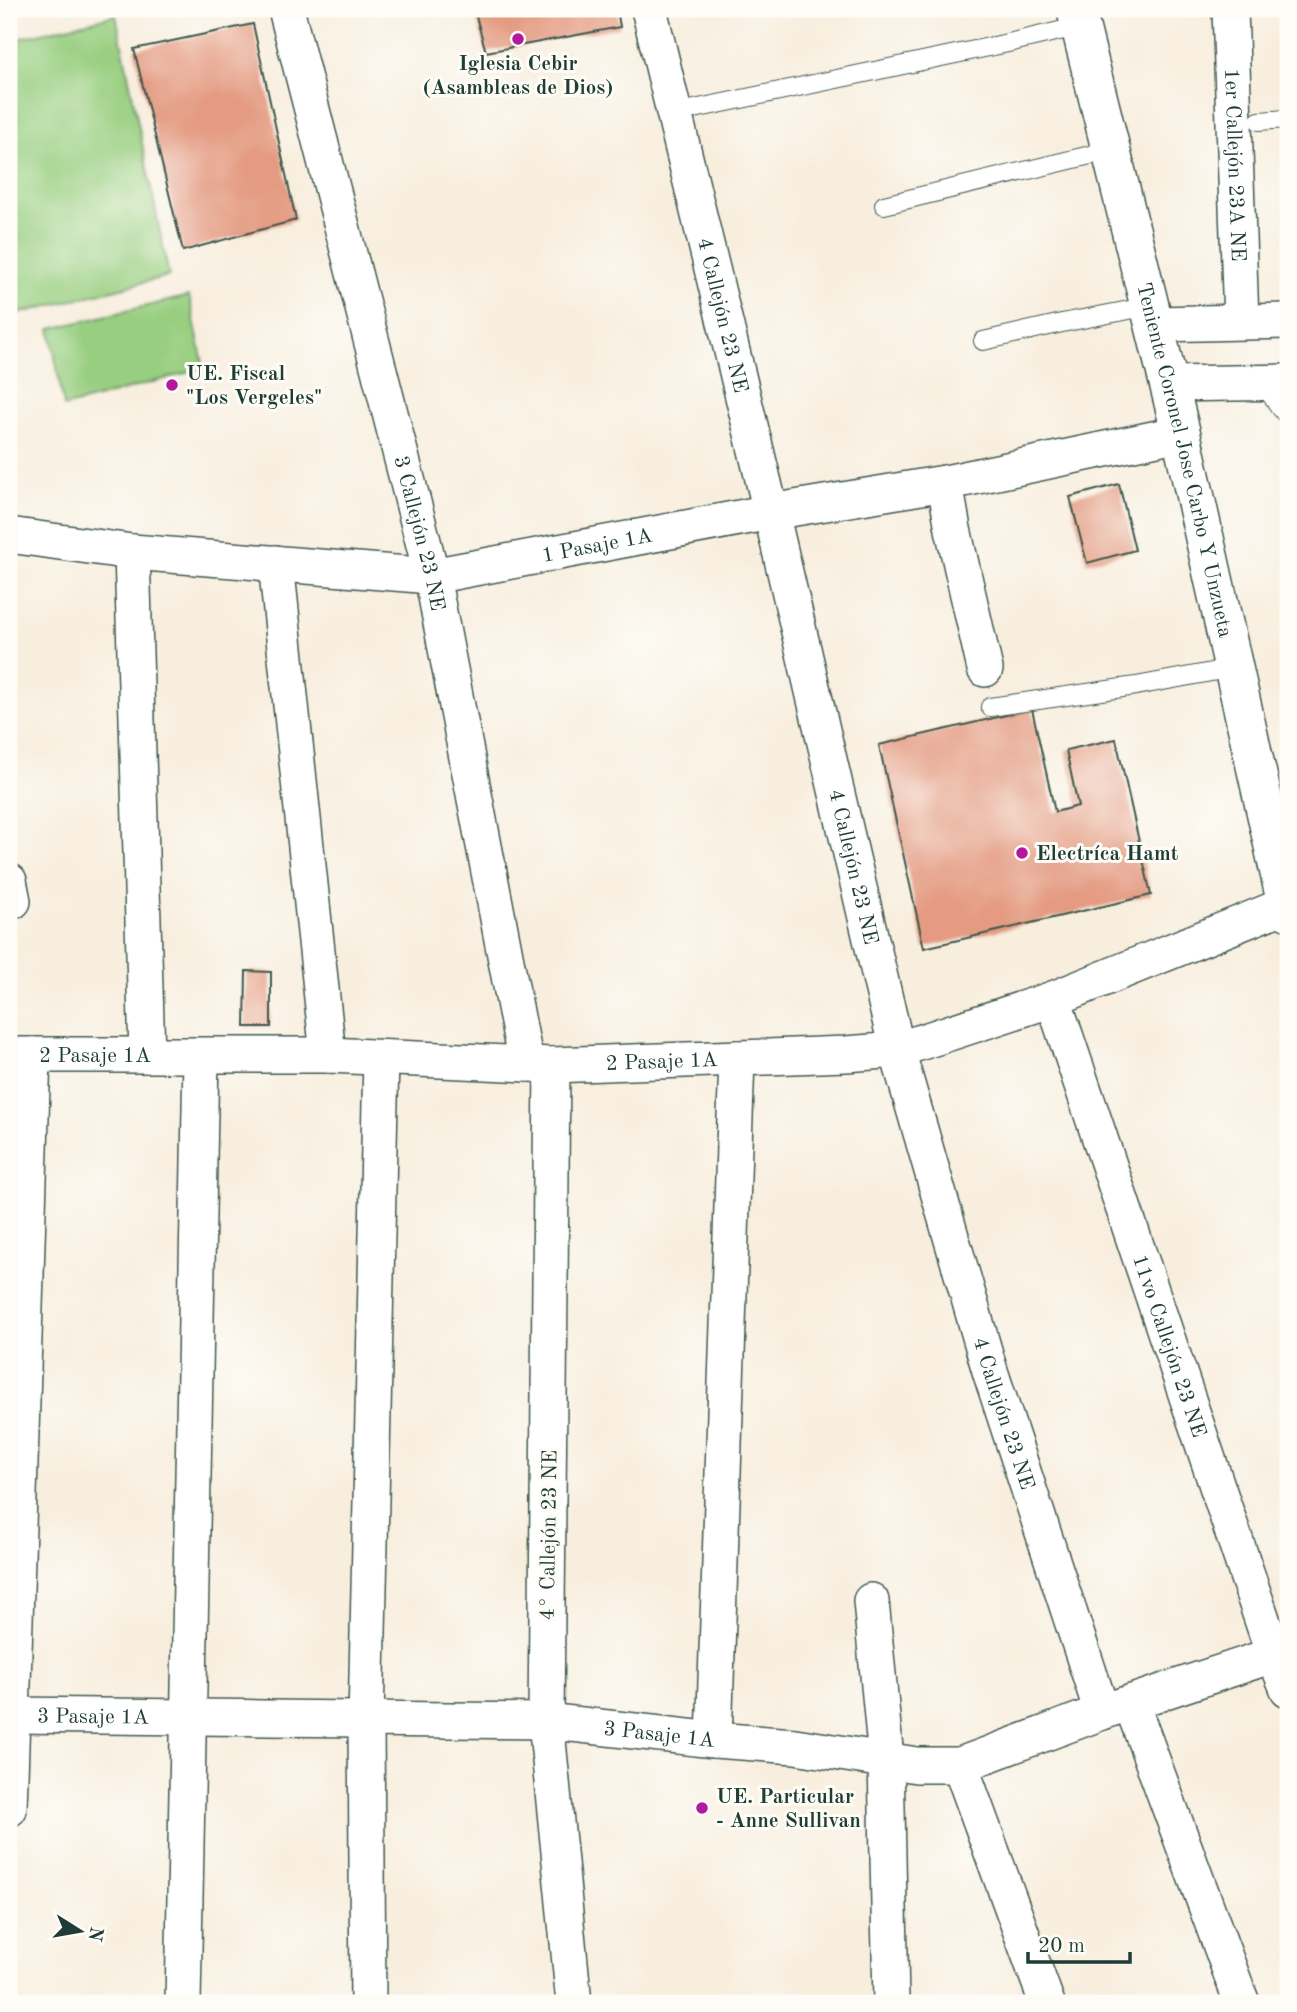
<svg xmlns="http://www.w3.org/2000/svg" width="1297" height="2012" font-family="'Old Standard TT',serif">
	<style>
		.green { fill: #97ce7f; stroke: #5b865a; stroke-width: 2 }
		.building { fill: #e49b82 }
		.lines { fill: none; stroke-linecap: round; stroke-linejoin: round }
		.lane-casing { stroke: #40584e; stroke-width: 20 }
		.street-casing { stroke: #40584e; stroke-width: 38 }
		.secondary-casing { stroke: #40584e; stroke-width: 41 }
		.lane { stroke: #fff; stroke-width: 18 }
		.street { stroke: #fff; stroke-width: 35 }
		.secondary { stroke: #fff; stroke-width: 38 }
		.poi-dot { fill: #b5179e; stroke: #fdfcf7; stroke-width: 2.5 }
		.labels { text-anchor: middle; stroke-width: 6; stroke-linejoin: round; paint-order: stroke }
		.poi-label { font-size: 21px; font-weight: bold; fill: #1f3d34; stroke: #fdfcf7; text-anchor: start }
		.street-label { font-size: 21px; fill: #1f3d34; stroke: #fdfcf7 }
	</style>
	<rect width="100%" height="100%" fill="#fdfcf7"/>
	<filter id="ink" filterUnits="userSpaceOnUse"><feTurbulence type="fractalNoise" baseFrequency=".0143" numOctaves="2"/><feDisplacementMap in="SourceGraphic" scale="14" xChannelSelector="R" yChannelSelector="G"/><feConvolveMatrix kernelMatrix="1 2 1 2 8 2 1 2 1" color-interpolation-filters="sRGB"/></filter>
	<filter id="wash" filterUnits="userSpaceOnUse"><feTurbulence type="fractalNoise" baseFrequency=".00686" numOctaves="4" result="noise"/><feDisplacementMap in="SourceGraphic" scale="28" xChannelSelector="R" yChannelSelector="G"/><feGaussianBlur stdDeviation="1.57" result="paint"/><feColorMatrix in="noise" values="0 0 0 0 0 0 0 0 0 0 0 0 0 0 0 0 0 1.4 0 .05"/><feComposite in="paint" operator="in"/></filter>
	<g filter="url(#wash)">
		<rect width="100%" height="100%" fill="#f8eede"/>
		<path class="green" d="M116 15 169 276 9 316V41Z
			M189 296 204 368 64 407 50 329Z"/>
		<g id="blocks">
			<path class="building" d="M474 9H617L620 27 486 52Z
				M253 24 296 220 183 251 134 49Z
				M1119 484 1135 550 1087 563 1070 497Z
				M1032 709 1055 812 1078 806 1066 750 1116 739 1151 895 924 948 879 745Z
				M246 971 271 972V1027H245Z"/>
		</g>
	</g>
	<g filter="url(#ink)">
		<use href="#blocks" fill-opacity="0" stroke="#40584e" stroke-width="2"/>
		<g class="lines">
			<g class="lane-casing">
				<path id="lane" d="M675 113 1008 43 1081 26
					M1259 121 1288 119
					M884 205 1111 150
					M983 341 1062 323 1150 306
					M1263 383 1279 406 1288 417
					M990 707 1136 686 1233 668"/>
			</g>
			<g class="street-casing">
				<g id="street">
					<path id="s1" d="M286 9 432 576 526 1064"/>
					<path id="s2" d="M649 9 771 512 897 1050 990 1371 1102 1712"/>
					<path id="s3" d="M1230 9 1241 321"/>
					<path d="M1155 324 1288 321"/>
					<path d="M1169 384 1288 382"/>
					<path d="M945 483 953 529 985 669"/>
					<path id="s4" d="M9 535 132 552 432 576 771 512 945 483 1181 433"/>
					<path d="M132 552 147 1055"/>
					<path d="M276 563 328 1055"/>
					<path d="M9 881 13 901"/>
					<path id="s5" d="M1053 999 1274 1655 1288 1689"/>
					<path id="s6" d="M9 1055H328L552 1065 846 1054 897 1050 1053 999 1288 904"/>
					<path d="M552 1065 546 1721 574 2003"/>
					<path d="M871 1601 886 1759 891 2003"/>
					<path d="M1131 1703 1242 2003"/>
					<path id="s7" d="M9 1715 546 1721 714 1740 795 1746 917 1765H960L1102 1712 1288 1650"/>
					<path d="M714 1740 737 1058"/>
					<path d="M960 1765 1047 2003"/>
					<path d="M9 1809 33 1055"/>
					<path d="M183 2003 201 1056"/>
					<path d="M368 2003 366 1721 381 1058"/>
				</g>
			</g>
			<g class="secondary-casing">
				<g id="secondary">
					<path id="s8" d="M1076 9 1181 433 1288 911"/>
				</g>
			</g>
			<use href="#lane" class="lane"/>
			<use href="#street" class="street"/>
			<use href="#secondary" class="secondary"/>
		</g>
	</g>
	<g class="poi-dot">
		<circle cx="518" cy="39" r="7"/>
		<circle cx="172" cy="385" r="7"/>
		<circle cx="1022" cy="853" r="7"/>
		<circle cx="702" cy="1808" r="7"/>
	</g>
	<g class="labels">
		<g class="poi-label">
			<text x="518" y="70" text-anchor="middle">Iglesia Cebir<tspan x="518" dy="24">(Asambleas de Dios)</tspan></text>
			<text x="186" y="380">UE. Fiscal<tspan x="186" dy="24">"Los Vergeles"</tspan></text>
			<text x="1036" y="860">Electríca Hamt</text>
			<text x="716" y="1803">UE. Particular<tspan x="716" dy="24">- Anne Sullivan</tspan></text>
		</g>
		<g class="street-label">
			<text dy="7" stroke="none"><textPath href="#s3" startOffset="156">1er Callejón 23A NE</textPath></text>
			<text dy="7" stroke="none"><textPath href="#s2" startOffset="315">4 Callejón 23 NE</textPath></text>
			<text dy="7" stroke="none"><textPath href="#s8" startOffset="464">Teniente Coronel Jose Carbo Y Unzueta</textPath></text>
			<text dy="7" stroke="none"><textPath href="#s1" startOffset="541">3 Callejón 23 NE</textPath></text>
			<text dy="7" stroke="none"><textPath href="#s4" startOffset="593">1 Pasaje 1A</textPath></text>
			<text dy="7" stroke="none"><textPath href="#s2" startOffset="882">4 Callejón 23 NE</textPath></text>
			<text dy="7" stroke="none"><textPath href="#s6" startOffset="86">2 Pasaje 1A</textPath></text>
			<text dy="7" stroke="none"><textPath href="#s6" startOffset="653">2 Pasaje 1A</textPath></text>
			<text dy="7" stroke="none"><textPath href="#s5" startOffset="366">11vo Callejón 23 NE</textPath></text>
			<text dy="7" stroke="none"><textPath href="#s2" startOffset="1449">4 Callejón 23 NE</textPath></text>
			<text transform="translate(548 1535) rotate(-89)" y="7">4° Callejón 23 NE</text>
			<text dy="7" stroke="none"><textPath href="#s7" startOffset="84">3 Pasaje 1A</textPath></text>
			<text dy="7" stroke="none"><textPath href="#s7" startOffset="651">3 Pasaje 1A</textPath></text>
		</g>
	</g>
	<rect width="1297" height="2012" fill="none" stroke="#fdfcf7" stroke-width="35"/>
	<g transform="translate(80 1931) rotate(101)" stroke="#fdfcf7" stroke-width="5" paint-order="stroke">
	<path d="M0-5L12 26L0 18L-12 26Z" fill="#1f3d34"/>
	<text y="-10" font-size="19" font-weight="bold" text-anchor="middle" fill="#1f3d34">N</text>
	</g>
	<path d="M1028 1952v10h102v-10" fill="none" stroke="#1f3d34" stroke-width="3.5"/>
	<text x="1038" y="1952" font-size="21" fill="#1f3d34" stroke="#fdfcf7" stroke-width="5" paint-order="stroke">20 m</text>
</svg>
